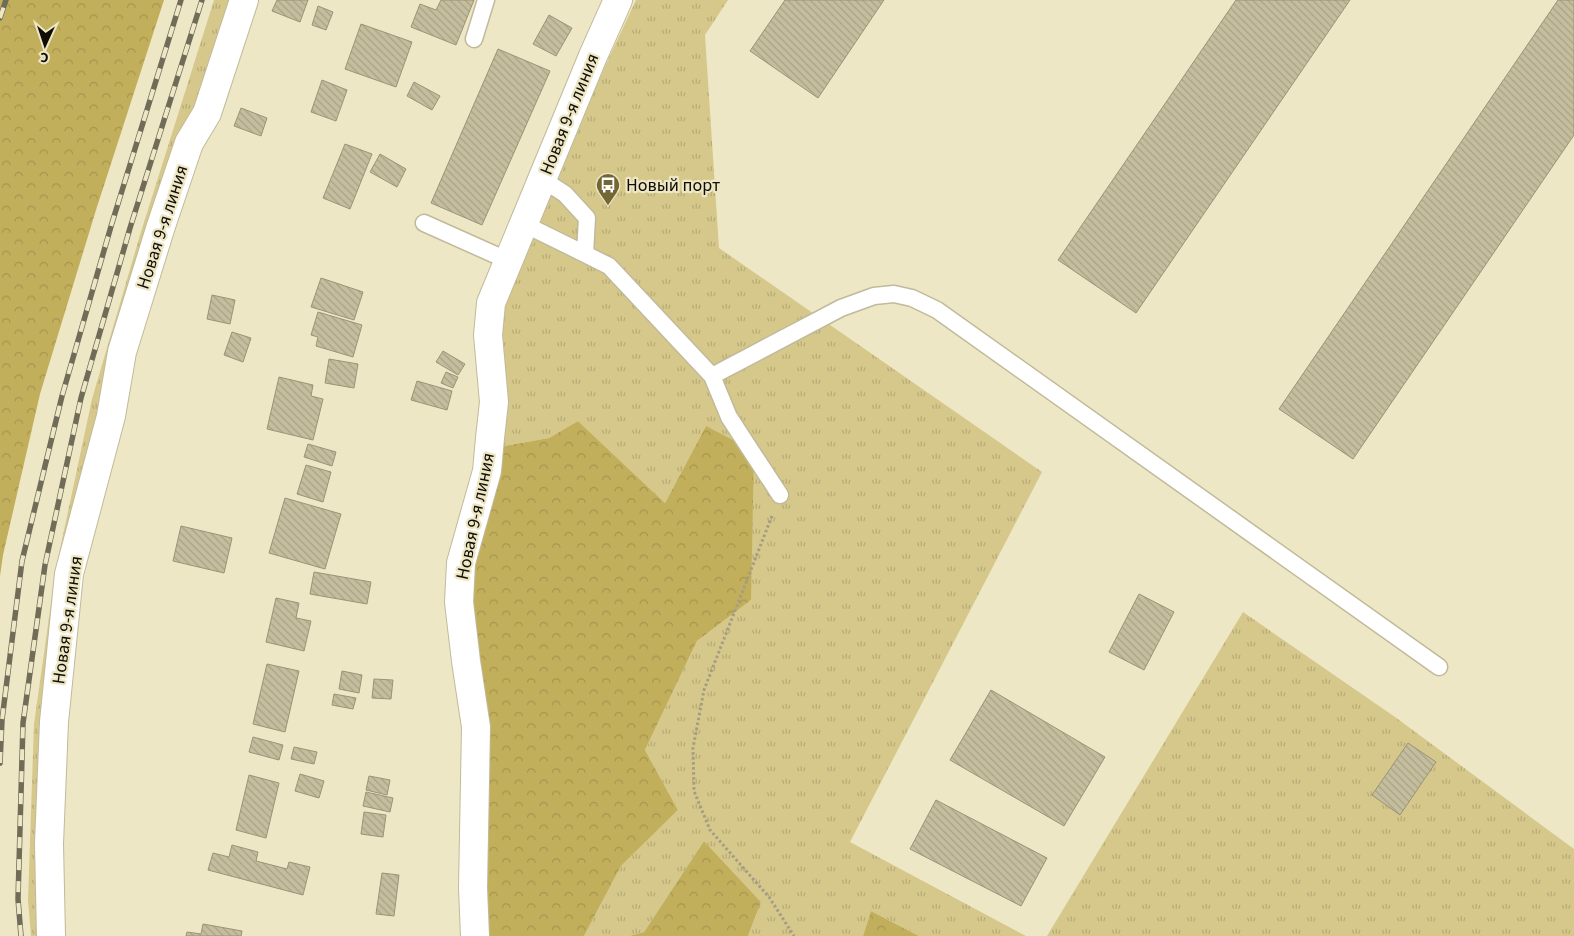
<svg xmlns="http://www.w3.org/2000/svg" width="1574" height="936" font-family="'Source Sans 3',sans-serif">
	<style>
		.grass { fill: url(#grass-tufts) }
		.forest { fill: url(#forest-crowns) }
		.building { fill: url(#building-back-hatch); stroke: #9a9375 }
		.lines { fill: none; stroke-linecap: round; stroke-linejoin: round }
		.service-casing { stroke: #c1ba9a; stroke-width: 19 }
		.minor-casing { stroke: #c1ba9a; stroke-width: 30 }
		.path { stroke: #a29d84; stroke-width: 3; stroke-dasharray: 2.5 2.5; stroke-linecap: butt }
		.service { stroke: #fff; stroke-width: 16 }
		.minor { stroke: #fff; stroke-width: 28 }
		.rail-casing { stroke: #706c58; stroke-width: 5.5 }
		.rail { stroke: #eee7c6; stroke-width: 4; stroke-dasharray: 11; stroke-linecap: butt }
		.labels { text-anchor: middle; stroke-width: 4.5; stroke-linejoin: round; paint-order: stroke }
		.street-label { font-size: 18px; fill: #100e04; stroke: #eee7c6 }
		.poi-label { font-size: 18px; fill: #100e04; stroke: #eee7c6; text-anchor: start }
	</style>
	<defs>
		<pattern id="grass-tufts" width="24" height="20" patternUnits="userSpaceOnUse" patternTransform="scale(1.25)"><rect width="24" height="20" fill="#d6c88b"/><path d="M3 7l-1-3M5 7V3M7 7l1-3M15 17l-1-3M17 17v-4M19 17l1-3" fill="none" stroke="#b7ab76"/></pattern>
		<pattern id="forest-crowns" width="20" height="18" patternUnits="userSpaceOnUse" patternTransform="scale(1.25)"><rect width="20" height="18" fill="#c2af5c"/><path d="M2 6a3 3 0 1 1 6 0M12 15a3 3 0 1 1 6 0" fill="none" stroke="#a6954e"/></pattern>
		<pattern id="building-back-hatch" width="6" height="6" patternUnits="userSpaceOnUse" patternTransform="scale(1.25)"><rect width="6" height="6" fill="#c5be9e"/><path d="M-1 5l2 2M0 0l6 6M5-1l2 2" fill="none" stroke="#a8a286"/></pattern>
	</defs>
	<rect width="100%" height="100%" fill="#eee7c6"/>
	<path class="grass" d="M214 0H251L160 251 80 575 59 721 56 936H31L28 900 34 724 56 568 92 399 140 235Z
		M636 0H728L705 35 719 248 1042 472 850 842 1026 936H919L871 911 863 936H748L761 902 704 841 644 932 629 936H584L621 866 678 810 645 750 697 641 751 600 706 426 665 503 578 421 549 438 504 446 506 408 498 339 500 304 607 62Z
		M1243 612 1395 717 1574 849V936H1047Z"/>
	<path class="forest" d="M0 0H164L96 210 40 394 3 555 0 576Z
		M578 421 665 503 706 426 754 451 751 600 697 641 645 750 678 810 621 866 584 936H486L470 568 500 475 504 446 549 438Z
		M704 841 761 902 748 936H629L644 932Z
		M871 911 919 936H863Z"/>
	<path class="building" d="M277 0H308L300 22 272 11Z
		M441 0H474L456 45 411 27 420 4 436 10Z
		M785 0H884L818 98 750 51Z
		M1236 0H1350L1136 313 1058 260Z
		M1558 0H1574V135L1353 459 1279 409Z
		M318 6 333 12 326 30 312 25Z
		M549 15 572 28 556 56 533 44Z
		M361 24 412 42 396 87 345 69Z
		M498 49 550 71 482 225 431 203Z
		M322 80 347 90 336 121 311 112Z
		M414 82 440 96 432 110 407 96Z
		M241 108 267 118 261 136 234 126Z
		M345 144 372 154 350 209 323 198Z
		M380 154 406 169 397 187 370 172Z
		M321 278 363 292 354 320 311 307Z
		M212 295 235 300 230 324 207 319Z
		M318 312 362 325 353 357 316 346 318 337 311 335Z
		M232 332 251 338 243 362 224 355Z
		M443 351 465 364 458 375 436 362Z
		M329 359 358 364 354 388 325 383Z
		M446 372 458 377 453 388 441 383Z
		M279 377 313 385 311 396 323 399 313 440 267 429Z
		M417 381 452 391 447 410 411 400Z
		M308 444 336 452 332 466 304 457Z
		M306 465 331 472 323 502 297 494Z
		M285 498 341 514 325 569 269 553Z
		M181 526 232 538 224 573 173 561Z
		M314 572 371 582 367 604 310 594Z
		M1139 594 1174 612 1144 670 1109 652Z
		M276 598 299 603 296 618 311 621 304 651 266 642Z
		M267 664 299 671 285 732 253 724Z
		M342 671 362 675 359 693 339 689Z
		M374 679 393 680 391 699 372 698Z
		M991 690 1105 757 1064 826 950 760Z
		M334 694 356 698 353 709 332 705Z
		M253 737 283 745 279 760 249 752Z
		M1408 743 1436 762 1400 815 1372 795Z
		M294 747 317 752 314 764 291 759Z
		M300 774 324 781 319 798 295 791Z
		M249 775 279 783 266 838 236 830Z
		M369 776 390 780 387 795 366 790Z
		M366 792 393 798 390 812 363 806Z
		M936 800 1047 858 1021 906 910 849Z
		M364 812 386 815 383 837 361 834Z
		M232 845 258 852 256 861 287 869 289 862 310 867 303 895 208 870 213 853 229 857Z
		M382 873 399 875 394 916 376 914Z
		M203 924 242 931 241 936H186L187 932 201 934Z"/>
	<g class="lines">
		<g class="service-casing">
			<path id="service" d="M474 39 486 0
				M424 223 509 261
				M524 224 585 254 587 218 565 194 542 179
				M585 254 609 266 712 376 841 308 874 296 894 294 912 298 937 310 1439 667
				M712 376 729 417 780 495"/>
		</g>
		<g class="minor-casing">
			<path id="minor" d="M51 936 49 844 54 722 69 574 111 416 122 352 161 226 189 143 207 113 244 0
				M475 936 473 888 476 727 466 661 459 602 461 563 487 471 490 438 494 402 488 335 491 303 593 56 618 0"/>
		</g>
		<path class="path" d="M772 516 704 690 693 748 694 791 710 830 769 897 794 936"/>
		<use href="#service" class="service"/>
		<use href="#minor" class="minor"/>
		<g class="rail-casing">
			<path id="rail" d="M0 18 6 0
				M0 763 2 720 22 561 62 396 112 223 181 0
				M21 936 18 899 23 723 45 565 81 398 130 228 202 0"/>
		</g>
		<use href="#rail" class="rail"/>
	</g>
	<defs>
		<g id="bus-pin" transform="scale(1.25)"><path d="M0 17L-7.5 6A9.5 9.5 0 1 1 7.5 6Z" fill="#726734" stroke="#eee7c6"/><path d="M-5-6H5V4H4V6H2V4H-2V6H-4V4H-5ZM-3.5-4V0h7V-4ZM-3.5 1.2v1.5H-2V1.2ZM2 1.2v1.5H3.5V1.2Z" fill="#fff"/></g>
	</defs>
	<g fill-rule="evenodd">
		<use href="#bus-pin" x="608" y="185"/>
	</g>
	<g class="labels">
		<g class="street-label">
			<text transform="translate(569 114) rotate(-68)" y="6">Новая 9-я линия</text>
			<text transform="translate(162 227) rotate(-72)" y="6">Новая 9-я линия</text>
			<text transform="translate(475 516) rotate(-78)" y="6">Новая 9-я линия</text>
			<text transform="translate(67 620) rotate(-82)" y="6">Новая 9-я линия</text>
		</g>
		<g class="poi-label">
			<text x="626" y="191">Новый порт</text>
		</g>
	</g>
	<g transform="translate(45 45) rotate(183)" stroke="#eee7c6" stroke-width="4" paint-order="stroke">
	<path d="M0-4L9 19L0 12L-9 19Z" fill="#100e04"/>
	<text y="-8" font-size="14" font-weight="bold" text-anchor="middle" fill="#100e04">С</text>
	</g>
</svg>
